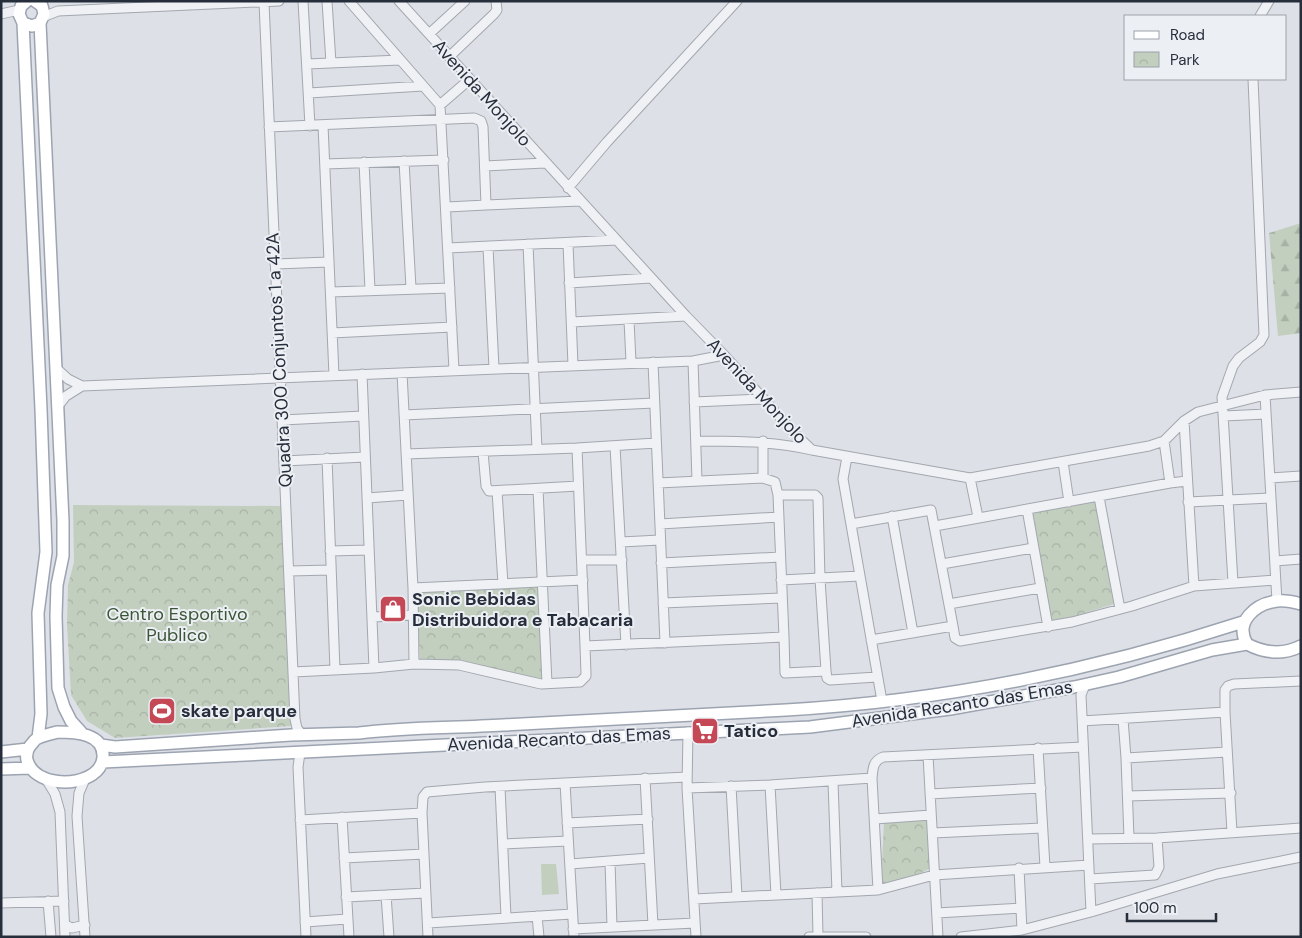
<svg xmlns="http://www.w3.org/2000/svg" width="1302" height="938" font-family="'DM Sans',sans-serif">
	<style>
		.green { fill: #c2cfbf }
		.forest { fill: url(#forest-firs) }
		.park { fill: url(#park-crowns) }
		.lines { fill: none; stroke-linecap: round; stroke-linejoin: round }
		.minor-casing { stroke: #a3a7af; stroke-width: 11 }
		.major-casing { stroke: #9da4b1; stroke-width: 14 }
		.minor { stroke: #eff1f4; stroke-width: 9 }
		.major { stroke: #fff; stroke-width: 11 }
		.labels { text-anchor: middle; stroke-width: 4; stroke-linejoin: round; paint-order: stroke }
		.street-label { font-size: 18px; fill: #272e3b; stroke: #eceff4 }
		.poi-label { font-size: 18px; font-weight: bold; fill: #272e3b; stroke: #eceff4; text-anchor: start }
		.park-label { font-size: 18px; fill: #3b5636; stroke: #eceff4 }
	</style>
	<defs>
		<pattern id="forest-firs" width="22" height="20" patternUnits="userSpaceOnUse" patternTransform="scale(1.25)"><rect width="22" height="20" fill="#c2cfbf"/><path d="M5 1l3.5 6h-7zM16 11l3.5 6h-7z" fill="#a7b2a5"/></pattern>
		<pattern id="park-crowns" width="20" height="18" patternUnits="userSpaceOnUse" patternTransform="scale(1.25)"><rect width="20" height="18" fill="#c2cfbf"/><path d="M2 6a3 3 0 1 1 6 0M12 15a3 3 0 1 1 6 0" fill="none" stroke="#a7b2a5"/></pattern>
	</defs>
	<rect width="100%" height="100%" fill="#dde0e6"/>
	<path class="green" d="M556 864 559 894 542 895 541 864Z"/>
	<path class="forest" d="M1301 223V333L1278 336 1269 233Z"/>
	<path class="park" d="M1095 502 1114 604 1052 623 1032 512Z
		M73 505 281 506 291 726 115 738 87 721 71 695 67 625 68 585 74 562Z
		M538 586 542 679 459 662 420 659 416 591Z
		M929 818 931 868 904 881 881 884 884 821Z"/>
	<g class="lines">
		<g class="minor-casing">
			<path id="minor" d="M303 1 310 126
				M327 1 331 63
				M349 1 440 105 454 370
				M399 1 686 316 724 355 794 433 812 450 970 478 1149 446 1164 441 1184 421 1198 412 1265 395 1301 392
				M264 2 295 719 297 728 302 735
				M1 14 19 10
				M1260 16 1269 1
				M43 17 58 11 279 1
				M429 34 465 1
				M449 57 494 14 497 10 496 1
				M307 64 400 60
				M309 93 423 86
				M440 105 470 79
				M323 125 334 375
				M269 127 474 118 481 121 483 127 486 205 447 207
				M404 161 411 288
				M364 162 370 290
				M325 164 444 160
				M485 166 545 163
				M568 188 607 142 737 1
				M486 205 580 201
				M568 243 573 365
				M528 244 537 449
				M488 247 494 368
				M448 248 617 240
				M275 264 329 262
				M569 283 651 278
				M331 292 450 288
				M629 320 631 362
				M572 322 686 316
				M332 333 452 327
				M693 361 697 481
				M653 362 665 643
				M56 368 68 379 82 386 693 361 724 355
				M402 373 413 588 414 664
				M362 374 374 668
				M1265 395 1277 601
				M694 402 762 399
				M58 406 66 396 82 386
				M404 415 654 403
				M1224 416 1266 414
				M282 420 363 416
				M1184 421 1194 586
				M696 441C737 441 772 441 812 450
				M763 441V478
				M1164 441 1170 483
				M615 446 626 645
				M577 448 585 646
				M483 452 486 486 489 491 578 486
				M406 454 577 448 656 443
				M847 457 843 479 882 701
				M327 458 335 670
				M284 461 365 457
				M1063 462 1069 502
				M970 478 978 517
				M1270 478 1301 476
				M658 483 763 478 775 482 778 495 784 637
				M538 489 547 683
				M497 491 503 584
				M778 495H815L818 498 820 579 826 671
				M1099 497 1120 609
				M367 498 408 495
				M1188 502 1270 498
				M1027 509 1048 627
				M892 516 913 633
				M660 524 779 517
				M851 524 931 510 953 626 955 638 960 641 1072 622 1132 606 1194 586 1275 580
				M935 526 1170 483 1187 481
				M621 542 660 540
				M330 551 369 550
				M582 560H622
				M1275 561 1301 559
				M661 563 780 557
				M942 564 1033 548
				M289 571 331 570
				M781 580 860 576
				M1233 583 1222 397 1233 366 1239 358 1260 342 1264 335 1253 79
				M413 588 583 580
				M663 603 782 598
				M949 604 1040 588
				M373 617 413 615
				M871 640 953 626
				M293 672 374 668 414 664 459 665 541 684 580 682 586 676V674L585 646 784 637 785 673 826 671 827 678 830 680 877 677
				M1085 685 1081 695 1091 912
				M1123 719 1126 758 1129 838
				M1082 721 1225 712
				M688 732 687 788 696 937
				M1038 748 1045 867
				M300 753 298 767 306 937
				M928 755 938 937
				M1126 758 1227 752
				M645 778 653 925
				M46 779 55 794 60 812 65 937
				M85 779 79 793 77 816 85 937
				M833 782 837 892
				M565 783 574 937
				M770 785 776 895
				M731 786 737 896
				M500 787 506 917
				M687 788 770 785 872 778
				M930 794 1041 788
				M1128 796 1231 793
				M342 817 349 937
				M875 819 931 815
				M300 820 422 813
				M567 823 648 819
				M1232 832 1225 712V690L1228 686 1234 684 1301 681
				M933 833 1042 828
				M1088 839 1157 838 1301 828
				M503 844 568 841
				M344 858 424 854
				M610 861 612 927
				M570 864 649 858
				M1019 868 1022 930
				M1090 879 1155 875 1159 867 1157 838
				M878 890 872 778C873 768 873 761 883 757L1083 747
				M817 893 818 936
				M386 895 389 937
				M346 897 426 893
				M694 899 878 890 934 875 1089 865
				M48 901 51 937
				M1 903 64 901
				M937 913 1021 908
				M537 916 539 937
				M305 922 347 919
				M428 923 572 914
				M65 925 72 928 85 925
				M573 929 695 923
				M428 937 422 813 423 797 427 792 485 787 687 777
				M809 937H866
				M961 937 1022 930 1091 912 1217 874 1301 857"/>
		</g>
		<g class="major-casing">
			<path id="major" d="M27 1 21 6 19 14 23 23 32 26 40 23 44 14 42 6 35 1
				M23 23 41 409 46 552 38 613 41 714 38 738
				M40 23 63 521V556L57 585 56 616 58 688 64 707 71 721 81 732
				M1301 604C1294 602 1285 600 1277 601 1255 604 1234 622 1247 644 1264 653 1283 655 1301 646
				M57 732C75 732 105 733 103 758 102 765 99 770 93 774 75 787 34 785 27 760 26 755 27 750 30 746 33 743 35 739 38 738 44 735 51 734 57 732Z
				M101 745 115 747 291 735 359 733C405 727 456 728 503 725 597 720 691 715 786 710 941 701 1096 670 1243 622
				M1 752 28 749
				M103 762 810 727 950 709 1074 687 1119 677 1212 650 1247 644
				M1 769 30 768"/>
		</g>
		<use href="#minor" class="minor"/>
		<use href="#major" class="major"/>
	</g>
	<defs>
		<g id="shop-square" transform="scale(1.4375)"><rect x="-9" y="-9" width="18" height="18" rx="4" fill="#c54857" stroke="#eceff4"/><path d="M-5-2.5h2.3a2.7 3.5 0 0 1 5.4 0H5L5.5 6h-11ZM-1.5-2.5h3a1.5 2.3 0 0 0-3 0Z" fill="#fff"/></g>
		<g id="stadium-square" transform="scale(1.4375)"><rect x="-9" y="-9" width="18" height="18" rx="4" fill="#c54857" stroke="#eceff4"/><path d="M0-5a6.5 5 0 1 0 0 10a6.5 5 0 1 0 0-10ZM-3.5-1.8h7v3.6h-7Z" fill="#fff"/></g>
		<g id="supermarket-square" transform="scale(1.4375)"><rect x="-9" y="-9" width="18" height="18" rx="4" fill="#c54857" stroke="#eceff4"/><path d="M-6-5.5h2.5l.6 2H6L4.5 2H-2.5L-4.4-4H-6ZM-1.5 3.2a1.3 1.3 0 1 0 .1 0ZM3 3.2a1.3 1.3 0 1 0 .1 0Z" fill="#fff"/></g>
	</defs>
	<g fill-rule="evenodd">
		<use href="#shop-square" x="393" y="609"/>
		<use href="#stadium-square" x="162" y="711"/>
		<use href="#supermarket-square" x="705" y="731"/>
	</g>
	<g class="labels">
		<g class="street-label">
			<text transform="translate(482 93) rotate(48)" y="6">Avenida Monjolo</text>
			<text transform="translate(279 360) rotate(-93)" y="6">Quadra 300 Conjuntos 1 a 42A</text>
			<text transform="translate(757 391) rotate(47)" y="6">Avenida Monjolo</text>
			<text transform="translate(962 704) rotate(-9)" y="6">Avenida Recanto das Emas</text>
			<text transform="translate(559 739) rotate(-3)" y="6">Avenida Recanto das Emas</text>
		</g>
		<g class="poi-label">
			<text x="412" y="605">Sonic Bebidas<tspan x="412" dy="21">Distribuidora e Tabacaria</tspan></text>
			<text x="181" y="717">skate parque</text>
			<text x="724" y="737">Tatico</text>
		</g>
		<g class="park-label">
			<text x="177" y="620">Centro Esportivo<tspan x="177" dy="21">Publico</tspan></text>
		</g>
	</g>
	<rect width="1302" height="938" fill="none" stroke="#272e3b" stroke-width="5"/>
	<rect x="1124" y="15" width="162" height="65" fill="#eceff4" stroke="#9da2aa"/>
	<rect x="1134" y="31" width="25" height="8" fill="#ffffff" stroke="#9da2aa"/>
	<text x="1170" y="40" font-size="15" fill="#272e3b">Road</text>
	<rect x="1134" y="52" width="25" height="15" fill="url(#park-crowns)" stroke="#9da2aa"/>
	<text x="1170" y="65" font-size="15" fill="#272e3b">Park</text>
	<path d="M1127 913v8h89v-8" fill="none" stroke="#272e3b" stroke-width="2.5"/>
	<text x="1134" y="913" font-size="15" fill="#272e3b" stroke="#eceff4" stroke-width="4" paint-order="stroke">100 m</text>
</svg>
